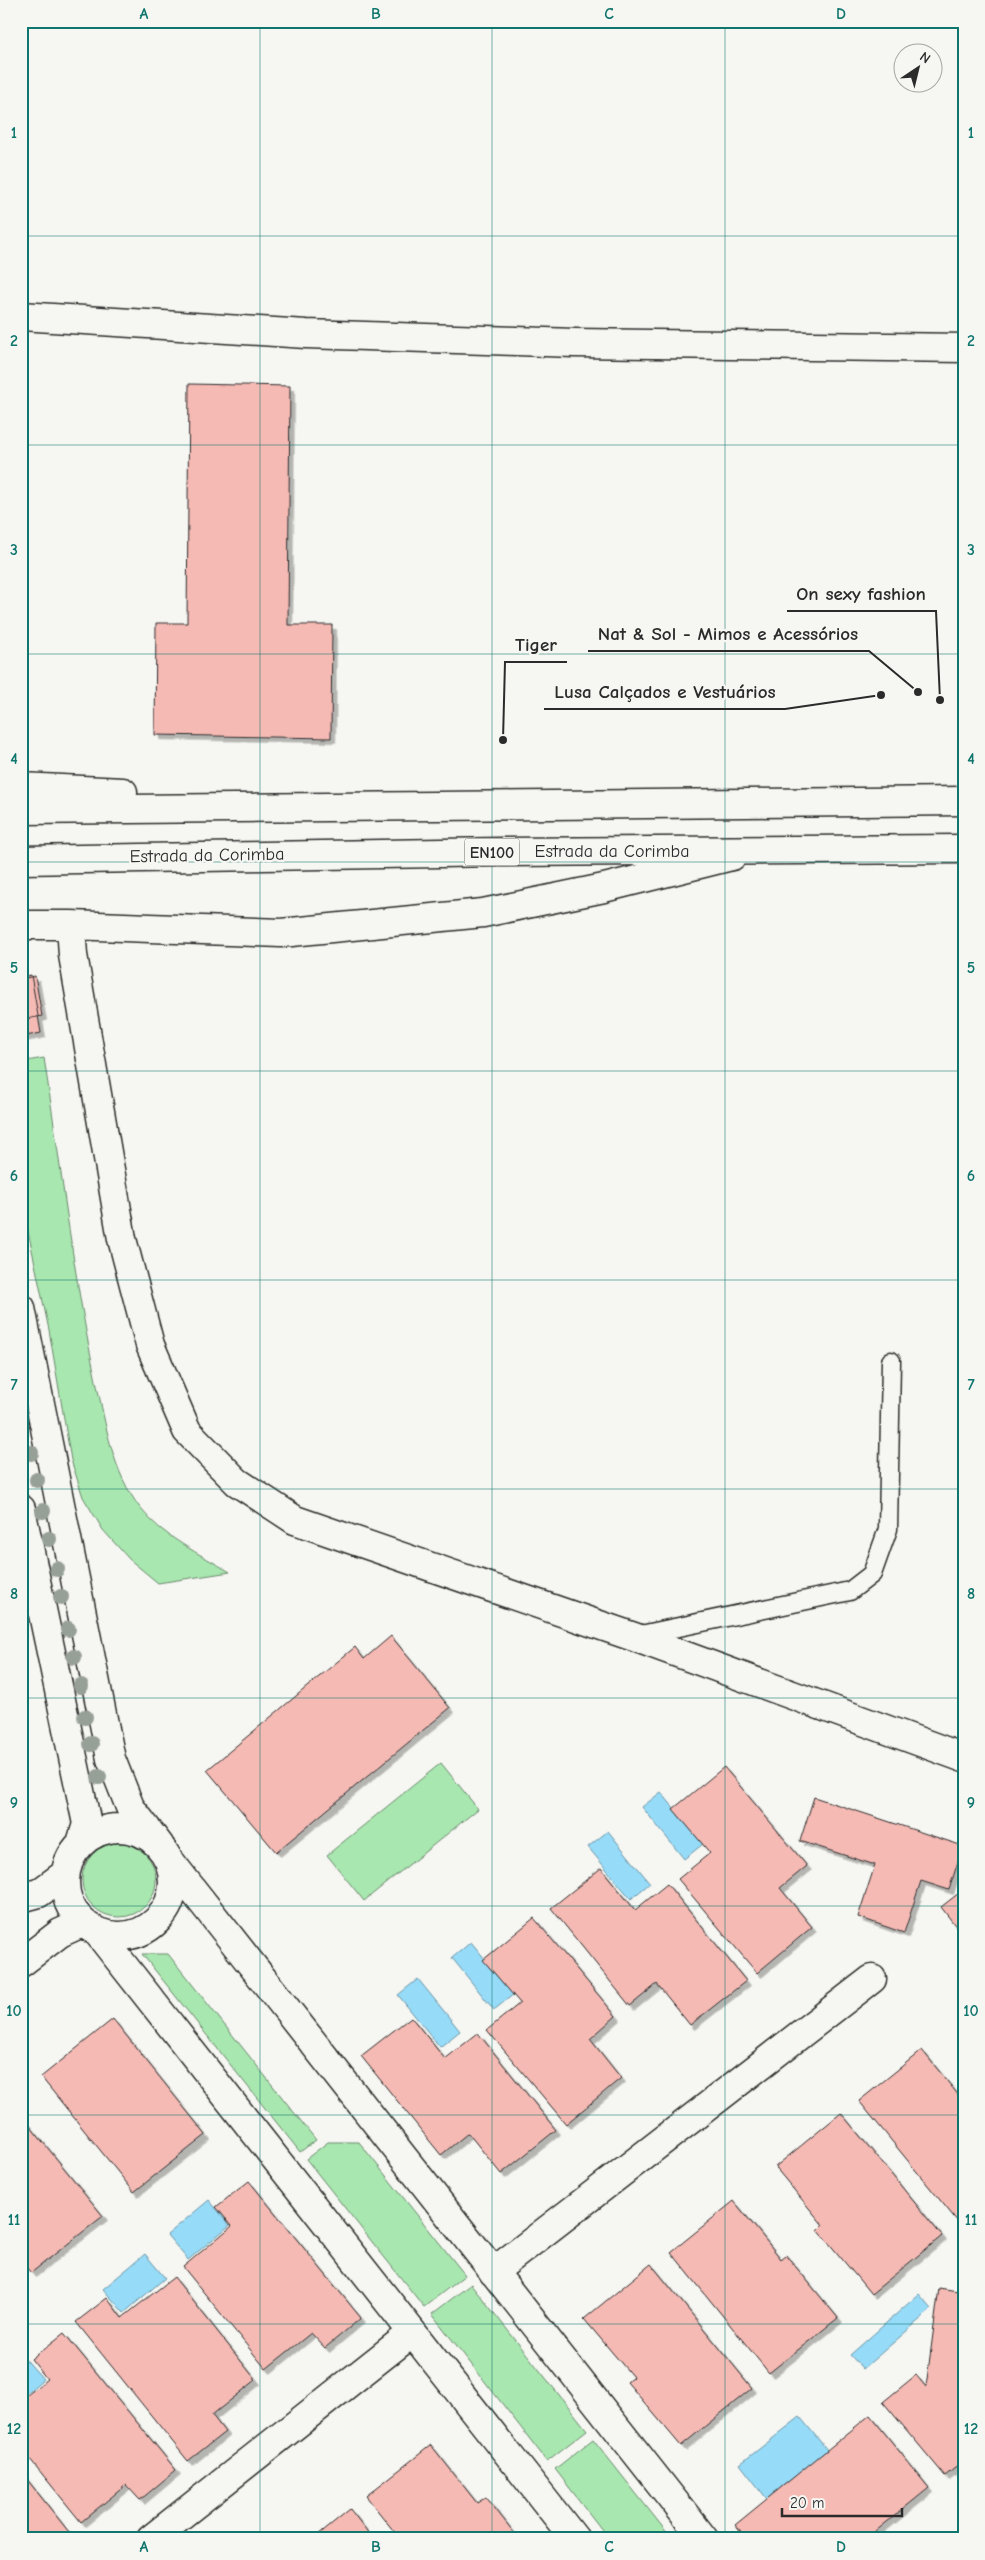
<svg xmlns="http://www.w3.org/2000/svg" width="985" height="2560" font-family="'Comic Neue',sans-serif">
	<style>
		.green { fill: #a8e7af; stroke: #6a896d }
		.water { fill: #96dbf8; stroke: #6b95a6 }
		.building { fill: #f6bab4; stroke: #2b2b2b; filter: url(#shadow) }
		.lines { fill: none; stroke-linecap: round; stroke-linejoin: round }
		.service-casing { stroke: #2b2b2b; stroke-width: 21 }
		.minor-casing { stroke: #2b2b2b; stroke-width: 31 }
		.primary-casing { stroke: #2b2b2b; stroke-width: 31 }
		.service { stroke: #f6f6f2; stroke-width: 18 }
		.minor { stroke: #f6f6f2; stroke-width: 28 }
		.primary { stroke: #f6f6f2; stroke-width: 28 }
		.tree { fill: #97a097 }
		.grid { fill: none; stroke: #0f766e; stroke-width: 1; stroke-opacity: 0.55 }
		.labels { text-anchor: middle; stroke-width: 4.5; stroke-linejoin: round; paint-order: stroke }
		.shield { fill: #f6f6f2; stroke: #686867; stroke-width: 1 }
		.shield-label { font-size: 16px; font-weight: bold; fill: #2b2b2b }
		.street-label { font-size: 18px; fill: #2b2b2b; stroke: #f6f6f2 }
		.leader { fill: none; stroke: #2b2b2b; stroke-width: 2 }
		.callout-dot { fill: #2b2b2b; stroke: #f6f6f2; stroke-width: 2 }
		.callout-label { font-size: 19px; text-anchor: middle; font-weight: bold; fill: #2b2b2b; stroke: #f6f6f2; stroke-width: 4.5; stroke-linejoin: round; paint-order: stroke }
		.neatline { fill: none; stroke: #0f766e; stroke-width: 2 }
		.grid-label { font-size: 16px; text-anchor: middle; font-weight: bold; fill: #0f766e }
	</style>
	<defs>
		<filter id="shadow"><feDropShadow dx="4.5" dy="4.5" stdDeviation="0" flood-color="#0004"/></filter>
	</defs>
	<rect width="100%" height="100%" fill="#f6f6f2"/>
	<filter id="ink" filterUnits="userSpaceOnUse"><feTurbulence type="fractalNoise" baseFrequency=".02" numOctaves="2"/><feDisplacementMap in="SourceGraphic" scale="10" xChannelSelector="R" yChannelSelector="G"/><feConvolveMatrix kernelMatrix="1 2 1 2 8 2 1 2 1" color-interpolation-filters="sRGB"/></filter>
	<g filter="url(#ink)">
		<path class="green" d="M44 1058C61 1166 73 1275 96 1381 106 1425 112 1472 141 1509 163 1537 200 1554 230 1572L158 1583 129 1559 103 1530 83 1497 71 1460 49 1330 21 1198V1062Z
			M441 1763 478 1809 364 1901 327 1855Z
			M82 1880a37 37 0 1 1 74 0a37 37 0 1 1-74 0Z
			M142 1954H168L316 2140 300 2152Z
			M328 2142H359L465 2275 424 2307 306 2159Z
			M471 2284 587 2430 547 2461 432 2314Z
			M593 2439 672 2539H609L555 2469Z"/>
		<path class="water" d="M661 1792 703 1844 684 1859 642 1807Z
			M608 1831 650 1883 631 1899 588 1847Z
			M471 1942 514 1994 494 2010 452 1958Z
			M418 1979 460 2031 440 2047 398 1995Z
			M209 2200 230 2225 188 2260 167 2235Z
			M145 2254 165 2278 124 2313 103 2289Z
			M919 2294 932 2309 863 2369 850 2355Z
			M22 2355 43 2379 21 2398V2356Z
			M800 2417 828 2451 767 2499 740 2464Z"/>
		<path class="building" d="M189 384 290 386 288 625H332L331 738 155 735 156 623H187Z
			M31 975 41 1033 21 1037V977Z
			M35 976 42 1016 21 1020V979Z
			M391 1636 450 1708 276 1852 207 1770 355 1647 364 1659Z
			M724 1767 807 1866 780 1888 812 1927 757 1973 678 1879 710 1853 673 1809Z
			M814 1797 963 1846 949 1890 921 1881 904 1933 858 1917 875 1865 800 1841Z
			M601 1868 635 1910 667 1884 746 1981 690 2025 657 1984 630 2006 551 1908Z
			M964 1889V1937L941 1907Z
			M534 1918 616 2016 590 2039 621 2078 566 2124 487 2030 520 2003 483 1960Z
			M411 2017 445 2059 478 2033 556 2130 501 2174 468 2133 441 2155 361 2056Z
			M113 2019 206 2135 134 2192 41 2077Z
			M922 2050 964 2102V2217L958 2222 859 2101Z
			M841 2113 942 2236 871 2294 818 2230 823 2225 775 2167Z
			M21 2115 103 2216 31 2273 21 2261Z
			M249 2181 361 2318 325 2348 311 2333 266 2369 183 2267 232 2226 216 2207Z
			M734 2201 781 2259 786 2255 838 2318 769 2373 671 2252Z
			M651 2264 752 2388 681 2446 627 2382 633 2377 584 2319Z
			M174 2277 256 2380 212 2415 225 2432 188 2461 76 2322 107 2298 122 2318Z
			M939 2288 964 2292V2436L962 2435 964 2438V2461L945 2476 883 2402 916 2375 926 2387Z
			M64 2333 176 2470 140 2500 126 2485 81 2522 21 2448V2400L47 2379 31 2359Z
			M870 2415 929 2488 866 2539H746L735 2525Z
			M431 2445 477 2503 486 2497 519 2539H400L366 2496Z
			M21 2472 69 2532 61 2539H21Z
			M350 2509 373 2539H313Z"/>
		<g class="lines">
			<g class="service-casing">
				<path id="service" d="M636 1636 850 1591 872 1574 888 1529 891 1361"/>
			</g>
			<g class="minor-casing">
				<path id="minor" d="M21 316 306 334 574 343 964 348
					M21 925H71L281 933 483 913 604 888 732 856
					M71 925 73 955 122 1239 150 1345 187 1431 237 1482 295 1520 634 1637 964 1758
					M21 1308 111 1759 130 1807 160 1846
					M21 1509 87 1824 81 1843
					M65 1882a54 54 0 1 1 108 0a54 54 0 1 1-108 0Z
					M170 1861 704 2539
					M21 1898 39 1893 65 1874
					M98 1933 575 2539
					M21 1963 60 1933 82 1923
					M493 2272 872 1979
					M151 2539 412 2333"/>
			</g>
			<g class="primary-casing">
				<path id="primary" d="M21 787 123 792
					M21 810 964 801
					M21 860 500 852 964 849"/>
			</g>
			<use href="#service" class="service"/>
			<use href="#minor" class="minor"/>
			<use href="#primary" class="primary"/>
		</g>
		<g class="tree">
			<circle cx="31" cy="1453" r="8"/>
			<circle cx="37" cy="1480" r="8"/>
			<circle cx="43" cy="1511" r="8"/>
			<circle cx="49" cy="1539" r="8"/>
			<circle cx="57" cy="1569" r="8"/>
			<circle cx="61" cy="1597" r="8"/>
			<circle cx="68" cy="1629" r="8"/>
			<circle cx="74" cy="1657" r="8"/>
			<circle cx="81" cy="1686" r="8"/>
			<circle cx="85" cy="1717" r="8"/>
			<circle cx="91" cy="1744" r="8"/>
			<circle cx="99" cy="1777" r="8"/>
		</g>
	</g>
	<path class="grid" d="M260 21V2539M492 21V2539M725 21V2539M21 236H964M21 445H964M21 654H964M21 862H964M21 1071H964M21 1280H964M21 1489H964M21 1698H964M21 1906H964M21 2115H964M21 2324H964"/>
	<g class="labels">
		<rect class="shield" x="464.5" y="838.5" width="55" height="27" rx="4"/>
		<g class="shield-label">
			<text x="492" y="858">EN100</text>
		</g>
		<g class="street-label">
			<text x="612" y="857">Estrada da Corimba</text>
			<text transform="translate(207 855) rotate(-1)" y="6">Estrada da Corimba</text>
		</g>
	</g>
	<path class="leader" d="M940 700L936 611H787M918 692L869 651H588M503 740L505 662H567M881 695L785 709H544"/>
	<g class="callout-dot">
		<circle cx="940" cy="700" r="5"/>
		<circle cx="918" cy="692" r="5"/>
		<circle cx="503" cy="740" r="5"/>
		<circle cx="881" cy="695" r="5"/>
	</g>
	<g class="callout-label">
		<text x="861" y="600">On sexy fashion</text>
		<text x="728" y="640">Nat &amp; Sol - Mimos e Acessórios</text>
		<text x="536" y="651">Tiger</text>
		<text x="665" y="698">Lusa Calçados e Vestuários</text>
	</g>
	<rect width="985" height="2560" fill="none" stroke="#f6f6f2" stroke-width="55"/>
	<g transform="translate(918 68) rotate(35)"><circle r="24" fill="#f6f6f2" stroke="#a5a5a2"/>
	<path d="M0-4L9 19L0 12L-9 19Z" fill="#2b2b2b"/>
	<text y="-8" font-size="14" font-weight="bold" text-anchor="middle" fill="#2b2b2b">N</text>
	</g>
	<path d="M782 2508v8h120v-8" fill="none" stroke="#2b2b2b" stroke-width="2.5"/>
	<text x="790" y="2508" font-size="15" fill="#2b2b2b" stroke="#f6f6f2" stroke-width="4" paint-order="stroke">20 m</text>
	<rect x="28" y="28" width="930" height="2504" class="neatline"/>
	<g class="grid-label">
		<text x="144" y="19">A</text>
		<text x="376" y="19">B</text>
		<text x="609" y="19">C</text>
		<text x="841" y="19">D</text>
		<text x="14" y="138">1</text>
		<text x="971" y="138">1</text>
		<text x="14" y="346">2</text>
		<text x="971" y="346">2</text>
		<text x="14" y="555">3</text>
		<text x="971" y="555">3</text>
		<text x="14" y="764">4</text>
		<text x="971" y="764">4</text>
		<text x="14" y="973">5</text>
		<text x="971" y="973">5</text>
		<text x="14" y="1181">6</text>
		<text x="971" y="1181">6</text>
		<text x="14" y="1390">7</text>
		<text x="971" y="1390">7</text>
		<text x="14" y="1599">8</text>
		<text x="971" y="1599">8</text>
		<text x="14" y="1808">9</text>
		<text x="971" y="1808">9</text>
		<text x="14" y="2016">10</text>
		<text x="971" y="2016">10</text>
		<text x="14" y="2225">11</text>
		<text x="971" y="2225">11</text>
		<text x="14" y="2434">12</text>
		<text x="971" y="2434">12</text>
		<text x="144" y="2552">A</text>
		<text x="376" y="2552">B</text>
		<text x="609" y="2552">C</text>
		<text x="841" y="2552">D</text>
	</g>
</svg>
